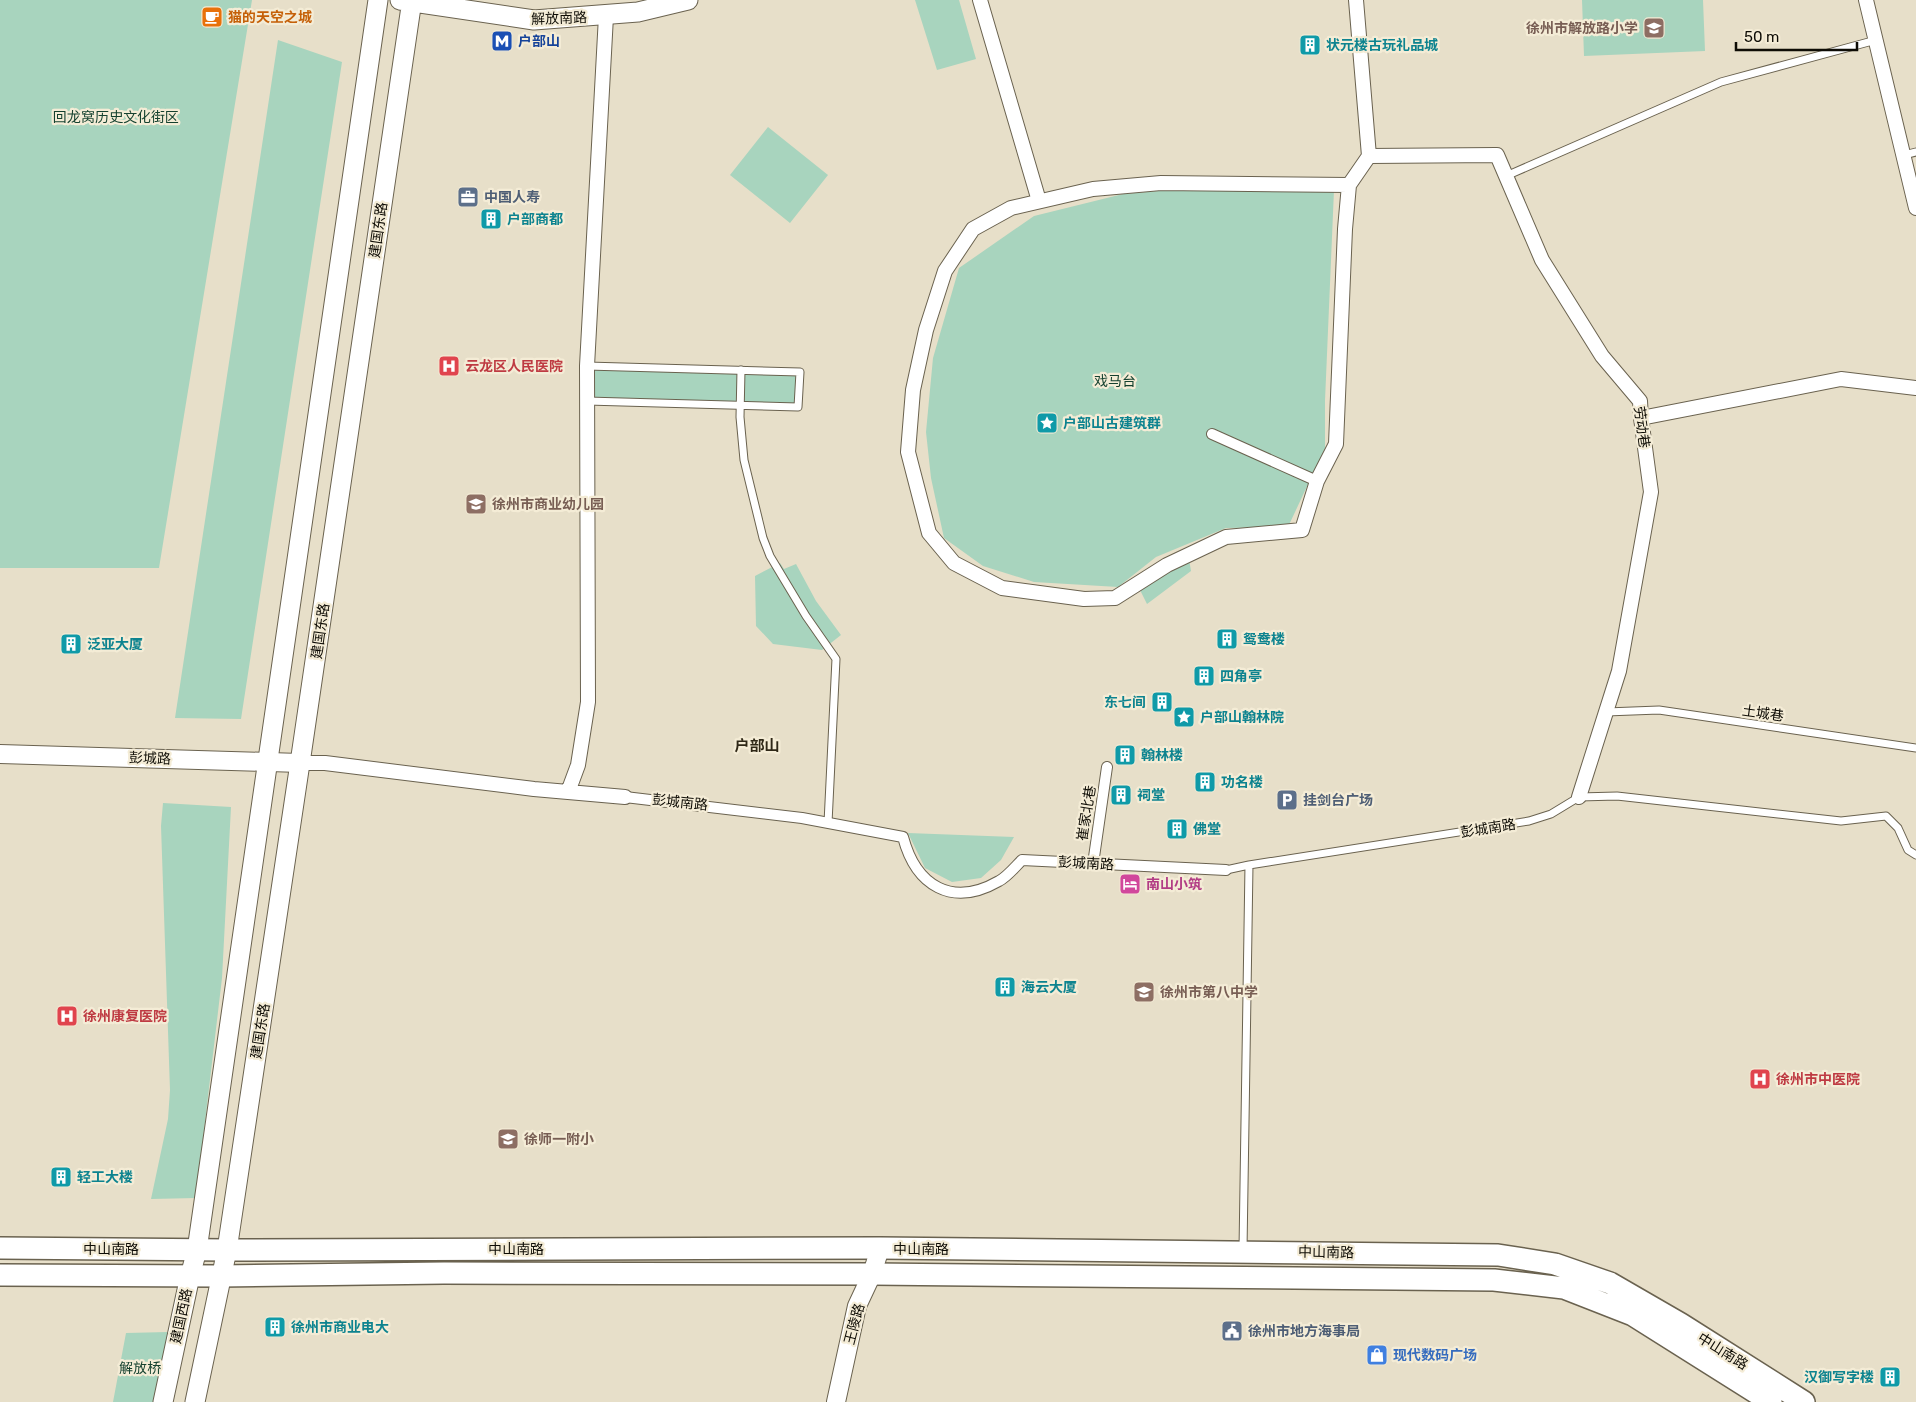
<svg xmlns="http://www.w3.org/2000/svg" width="1916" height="1402" font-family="Rubik,'Noto Sans SC',sans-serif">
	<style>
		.green { fill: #a8d4be }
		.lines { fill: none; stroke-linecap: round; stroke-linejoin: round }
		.service-casing { stroke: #6a624f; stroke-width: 9 }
		.pedestrian-casing { stroke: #6a624f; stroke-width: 12 }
		.minor-casing { stroke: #6a624f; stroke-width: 16 }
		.tertiary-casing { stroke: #6a624f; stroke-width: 20 }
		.secondary-casing { stroke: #6a624f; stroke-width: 21 }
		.primary-casing { stroke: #6a624f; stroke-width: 24 }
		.service { stroke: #fff; stroke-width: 7 }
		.pedestrian { stroke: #fff; stroke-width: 10 }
		.minor { stroke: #fff; stroke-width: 14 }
		.tertiary { stroke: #fff; stroke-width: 18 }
		.secondary { stroke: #fff; stroke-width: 19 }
		.primary { stroke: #fff; stroke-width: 21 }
		.labels { text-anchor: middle; stroke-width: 4.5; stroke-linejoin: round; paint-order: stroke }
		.food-label { font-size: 14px; font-weight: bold; fill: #c56008; stroke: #f4ecd6; text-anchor: start }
		.street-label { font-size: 14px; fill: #0e0c05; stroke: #f4ecd6 }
		.education-label { font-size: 14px; font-weight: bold; fill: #785e54; stroke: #f4ecd6; text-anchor: start }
		.transit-label { font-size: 14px; font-weight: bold; fill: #164399; stroke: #f4ecd6; text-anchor: start }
		.culture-label { font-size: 14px; font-weight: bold; fill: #0d838f; stroke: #f4ecd6; text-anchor: start }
		.park-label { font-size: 14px; fill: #14412f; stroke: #f4ecd6 }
		.service-label { font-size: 14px; font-weight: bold; fill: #4e5e75; stroke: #f4ecd6; text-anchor: start }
		.health-label { font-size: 14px; font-weight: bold; fill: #be3a42; stroke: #f4ecd6; text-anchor: start }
		.hotel-label { font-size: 14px; font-weight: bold; fill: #b23c85; stroke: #f4ecd6; text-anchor: start }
		.shop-label { font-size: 14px; font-weight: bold; fill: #366cbe; stroke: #f4ecd6; text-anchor: start }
		.neighbourhood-label { font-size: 15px; font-weight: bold; fill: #2f2817; stroke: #f4ecd6 }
	</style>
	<rect width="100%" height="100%" fill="#e7dfc9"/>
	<path class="green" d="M0 0H252L159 568H0Z
		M915 0H959L976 59 937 70Z
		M1582 0H1703L1705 51 1584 56Z
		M278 40 342 62 241 719 175 718Z
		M768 127 828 175 790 223 730 175Z
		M1195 188 1334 190 1325 401V448L1288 527 1226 528 1156 557 1118 587 1034 582 983 566 944 538 931 478 926 432 933 358 959 268 1034 216 1123 194Z
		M594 366 800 372 798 407 592 401Z
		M1189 559 1191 571 1147 604 1139 588Z
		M780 563 784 569 796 564 816 601 841 635 822 650 773 644 756 626 755 576Z
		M163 803 231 807 222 978 196 1198 151 1199 168 1119 170 1090 161 826Z
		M908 833 1014 837 1001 860 981 878 952 882 925 868Z
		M168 1332 154 1402H113L126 1333Z"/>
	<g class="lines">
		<g class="service-casing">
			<path id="service" d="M1904 155 1916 152
				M1506 176 1721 82 1876 40
				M741 370 740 417 744 460 763 538 770 556 806 616 836 659 828 823
				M587 401 798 407 800 372 587 366
				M1606 712 1659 710 1916 748
				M1226 870 1249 865 1529 821 1551 814 1579 797 1617 796 1841 821 1886 816 1898 828 1908 850 1916 855
				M1243 1250 1249 865"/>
		</g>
		<g class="pedestrian-casing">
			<path id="pedestrian" d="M1212 434 1317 481
				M625 797 802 818 903 837C916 886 952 908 999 881 1007 877 1015 867 1022 860L1226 870
				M1093 864 1107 767"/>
		</g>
		<g class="minor-casing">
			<path id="minor" d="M980 0 1039 201
				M1866 0 1916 208
				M1369 156 1497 155 1542 260 1602 356 1640 401 1641 418 1651 492 1619 671 1579 797
				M1349 185 1161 183 1093 189 1011 208 973 229 945 271 926 330 913 390 908 452 929 533 954 563 1002 588 1084 599 1115 598 1167 565 1226 537 1302 530 1317 481 1336 444 1345 229 1349 185 1369 156 1356 0
				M1641 418 1841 379 1916 388
				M300 763H325L534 789 625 797
				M568 792 578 765 588 702 587 366 606 16"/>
		</g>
		<g class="tertiary-casing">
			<path id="tertiary" d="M0 754 300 763
				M836 1402 857 1306 872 1274 880 1248"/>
		</g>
		<g class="secondary-casing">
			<path id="secondary" d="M400 0 534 20 638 12 688 0
				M163 1402 190 1276 197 1250 378 0
				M195 1402 227 1250 300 763 412 0"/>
		</g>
		<g class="primary-casing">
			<path id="primary" d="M0 1248 227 1250 880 1248 1498 1255 1555 1264 1610 1283 1681 1324 1804 1402
				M0 1275 220 1276 444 1273 872 1274 1494 1280 1564 1288 1633 1315 1771 1402"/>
		</g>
		<use href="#service" class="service"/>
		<use href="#pedestrian" class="pedestrian"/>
		<use href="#minor" class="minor"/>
		<use href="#tertiary" class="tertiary"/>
		<use href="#secondary" class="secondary"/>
		<use href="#primary" class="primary"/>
	</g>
	<defs>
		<g id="cafe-square" transform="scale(1.125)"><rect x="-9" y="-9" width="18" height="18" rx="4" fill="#e8710a" stroke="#f4ecd6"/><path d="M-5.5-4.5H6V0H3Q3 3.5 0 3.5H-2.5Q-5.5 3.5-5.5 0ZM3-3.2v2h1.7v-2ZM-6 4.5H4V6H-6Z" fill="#fff"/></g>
		<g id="school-square" transform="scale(1.125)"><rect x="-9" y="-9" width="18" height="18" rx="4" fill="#8d6e63" stroke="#f4ecd6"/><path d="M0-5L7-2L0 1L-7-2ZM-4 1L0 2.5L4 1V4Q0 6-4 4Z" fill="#fff"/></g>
		<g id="metro-square" transform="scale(1.125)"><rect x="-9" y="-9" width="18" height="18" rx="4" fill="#1a4fb4" stroke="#f4ecd6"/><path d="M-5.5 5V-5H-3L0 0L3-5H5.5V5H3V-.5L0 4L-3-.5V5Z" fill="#fff"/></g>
		<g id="building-square" transform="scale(1.125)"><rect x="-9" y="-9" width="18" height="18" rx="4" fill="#0f9aa8" stroke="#f4ecd6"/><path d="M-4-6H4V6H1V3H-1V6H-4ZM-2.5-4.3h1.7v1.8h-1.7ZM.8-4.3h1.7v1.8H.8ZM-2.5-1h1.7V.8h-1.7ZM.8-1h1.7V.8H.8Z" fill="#fff"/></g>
		<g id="office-square" transform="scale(1.125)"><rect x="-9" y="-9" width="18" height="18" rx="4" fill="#5c6f8a" stroke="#f4ecd6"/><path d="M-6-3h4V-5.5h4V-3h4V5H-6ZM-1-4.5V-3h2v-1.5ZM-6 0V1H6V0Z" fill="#fff"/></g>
		<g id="hospital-square" transform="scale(1.125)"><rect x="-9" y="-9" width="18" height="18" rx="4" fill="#e0444e" stroke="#f4ecd6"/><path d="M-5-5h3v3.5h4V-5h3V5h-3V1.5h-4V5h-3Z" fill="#fff"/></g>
		<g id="sight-square" transform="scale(1.125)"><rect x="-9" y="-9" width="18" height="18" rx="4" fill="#0f9aa8" stroke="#f4ecd6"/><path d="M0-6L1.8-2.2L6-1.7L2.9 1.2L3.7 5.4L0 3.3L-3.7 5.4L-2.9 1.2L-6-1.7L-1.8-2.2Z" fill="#fff"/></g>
		<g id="parking-square" transform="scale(1.125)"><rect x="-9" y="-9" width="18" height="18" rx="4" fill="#5c6f8a" stroke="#f4ecd6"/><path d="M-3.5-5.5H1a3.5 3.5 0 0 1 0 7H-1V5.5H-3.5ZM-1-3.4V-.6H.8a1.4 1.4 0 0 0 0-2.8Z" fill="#fff"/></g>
		<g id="hotel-square" transform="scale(1.125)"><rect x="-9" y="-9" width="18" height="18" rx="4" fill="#d1479c" stroke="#f4ecd6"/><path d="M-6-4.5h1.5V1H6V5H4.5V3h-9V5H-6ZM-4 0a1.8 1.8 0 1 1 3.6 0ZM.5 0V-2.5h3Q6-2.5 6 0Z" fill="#fff"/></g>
		<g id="civic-square" transform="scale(1.125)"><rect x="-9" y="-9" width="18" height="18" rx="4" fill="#5c6f8a" stroke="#f4ecd6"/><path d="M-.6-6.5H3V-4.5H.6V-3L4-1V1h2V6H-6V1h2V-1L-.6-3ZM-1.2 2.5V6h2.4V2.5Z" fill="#fff"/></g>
		<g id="shop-square" transform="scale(1.125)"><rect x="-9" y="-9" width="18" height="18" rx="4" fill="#3f7fe0" stroke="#f4ecd6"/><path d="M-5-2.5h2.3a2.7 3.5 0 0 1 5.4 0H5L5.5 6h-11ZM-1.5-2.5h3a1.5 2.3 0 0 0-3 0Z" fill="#fff"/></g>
	</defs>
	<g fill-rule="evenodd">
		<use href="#cafe-square" x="212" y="17"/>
		<use href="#school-square" x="1654" y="28"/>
		<use href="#metro-square" x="502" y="41"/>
		<use href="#building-square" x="1310" y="45"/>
		<use href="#office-square" x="468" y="197"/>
		<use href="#building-square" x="491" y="219"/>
		<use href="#hospital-square" x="449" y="366"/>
		<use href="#sight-square" x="1047" y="423"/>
		<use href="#school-square" x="476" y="504"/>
		<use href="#building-square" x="1227" y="639"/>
		<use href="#building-square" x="71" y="644"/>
		<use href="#building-square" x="1204" y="676"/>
		<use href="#building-square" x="1162" y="702"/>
		<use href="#sight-square" x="1184" y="717"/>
		<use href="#building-square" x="1125" y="755"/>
		<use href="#building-square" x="1205" y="782"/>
		<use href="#building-square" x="1121" y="795"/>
		<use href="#parking-square" x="1287" y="800"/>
		<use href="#building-square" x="1177" y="829"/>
		<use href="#hotel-square" x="1130" y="884"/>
		<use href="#building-square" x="1005" y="987"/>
		<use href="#school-square" x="1144" y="992"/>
		<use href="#hospital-square" x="67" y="1016"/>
		<use href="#hospital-square" x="1760" y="1079"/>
		<use href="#school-square" x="508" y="1139"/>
		<use href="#building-square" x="61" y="1177"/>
		<use href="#building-square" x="275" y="1327"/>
		<use href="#civic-square" x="1232" y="1331"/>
		<use href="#shop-square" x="1377" y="1355"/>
		<use href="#building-square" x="1890" y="1377"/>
	</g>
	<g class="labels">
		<g class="food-label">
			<text x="228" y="22">猫的天空之城</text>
		</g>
		<g class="street-label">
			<text transform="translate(559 18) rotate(-2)" y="5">解放南路</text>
			<text transform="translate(378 230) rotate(-82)" y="5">建国东路</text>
			<text transform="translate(1642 427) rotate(82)" y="5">劳动巷</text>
			<text transform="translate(320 631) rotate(-82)" y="5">建国东路</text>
			<text transform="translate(1763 713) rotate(8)" y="5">土城巷</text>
			<text transform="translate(150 758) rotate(2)" y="5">彭城路</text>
			<text transform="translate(680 802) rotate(6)" y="5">彭城南路</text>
			<text transform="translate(1086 813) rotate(-81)" y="5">崔家北巷</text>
			<text transform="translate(1488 828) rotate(-9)" y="5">彭城南路</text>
			<text transform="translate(1086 863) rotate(3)" y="5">彭城南路</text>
			<text transform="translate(260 1031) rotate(-81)" y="5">建国东路</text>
			<text x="111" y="1254">中山南路</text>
			<text x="516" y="1254">中山南路</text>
			<text x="921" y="1254">中山南路</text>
			<text transform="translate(1326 1252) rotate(1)" y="5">中山南路</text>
			<text transform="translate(181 1316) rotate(-78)" y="5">建国西路</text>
			<text transform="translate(854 1324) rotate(-75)" y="5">王陵路</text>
			<text transform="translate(1723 1351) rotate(32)" y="5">中山南路</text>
		</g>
		<g class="education-label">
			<text x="1638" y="33" text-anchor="end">徐州市解放路小学</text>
			<text x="492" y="509">徐州市商业幼儿园</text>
			<text x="1160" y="997">徐州市第八中学</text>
			<text x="524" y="1144">徐师一附小</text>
		</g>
		<g class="transit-label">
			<text x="518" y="46">户部山</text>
		</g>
		<g class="culture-label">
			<text x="1326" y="50">状元楼古玩礼品城</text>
			<text x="507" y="224">户部商都</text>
			<text x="1063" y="428">户部山古建筑群</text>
			<text x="1243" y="644">鸳鸯楼</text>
			<text x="87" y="649">泛亚大厦</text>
			<text x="1220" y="681">四角亭</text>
			<text x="1146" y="707" text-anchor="end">东七间</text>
			<text x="1200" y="722">户部山翰林院</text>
			<text x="1141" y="760">翰林楼</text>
			<text x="1221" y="787">功名楼</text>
			<text x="1137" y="800">祠堂</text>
			<text x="1193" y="834">佛堂</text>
			<text x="1021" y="992">海云大厦</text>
			<text x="77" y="1182">轻工大楼</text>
			<text x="291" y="1332">徐州市商业电大</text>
			<text x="1874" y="1382" text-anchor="end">汉御写字楼</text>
		</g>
		<g class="park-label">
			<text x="116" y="122">回龙窝历史文化街区</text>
			<text x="1115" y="386">戏马台</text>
			<text x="140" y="1373">解放桥</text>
		</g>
		<g class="service-label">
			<text x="484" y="202">中国人寿</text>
			<text x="1303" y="805">挂剑台广场</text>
			<text x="1248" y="1336">徐州市地方海事局</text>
		</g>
		<g class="health-label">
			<text x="465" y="371">云龙区人民医院</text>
			<text x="83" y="1021">徐州康复医院</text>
			<text x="1776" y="1084">徐州市中医院</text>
		</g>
		<g class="hotel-label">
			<text x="1146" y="889">南山小筑</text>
		</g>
		<g class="shop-label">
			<text x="1393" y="1360">现代数码广场</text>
		</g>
		<g class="neighbourhood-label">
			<text x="757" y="751">户部山</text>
		</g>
	</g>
	<path d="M1736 42v8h121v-8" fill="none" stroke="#0e0c05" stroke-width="2.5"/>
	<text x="1744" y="42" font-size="15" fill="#0e0c05" stroke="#f4ecd6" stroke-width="4" paint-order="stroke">50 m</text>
</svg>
